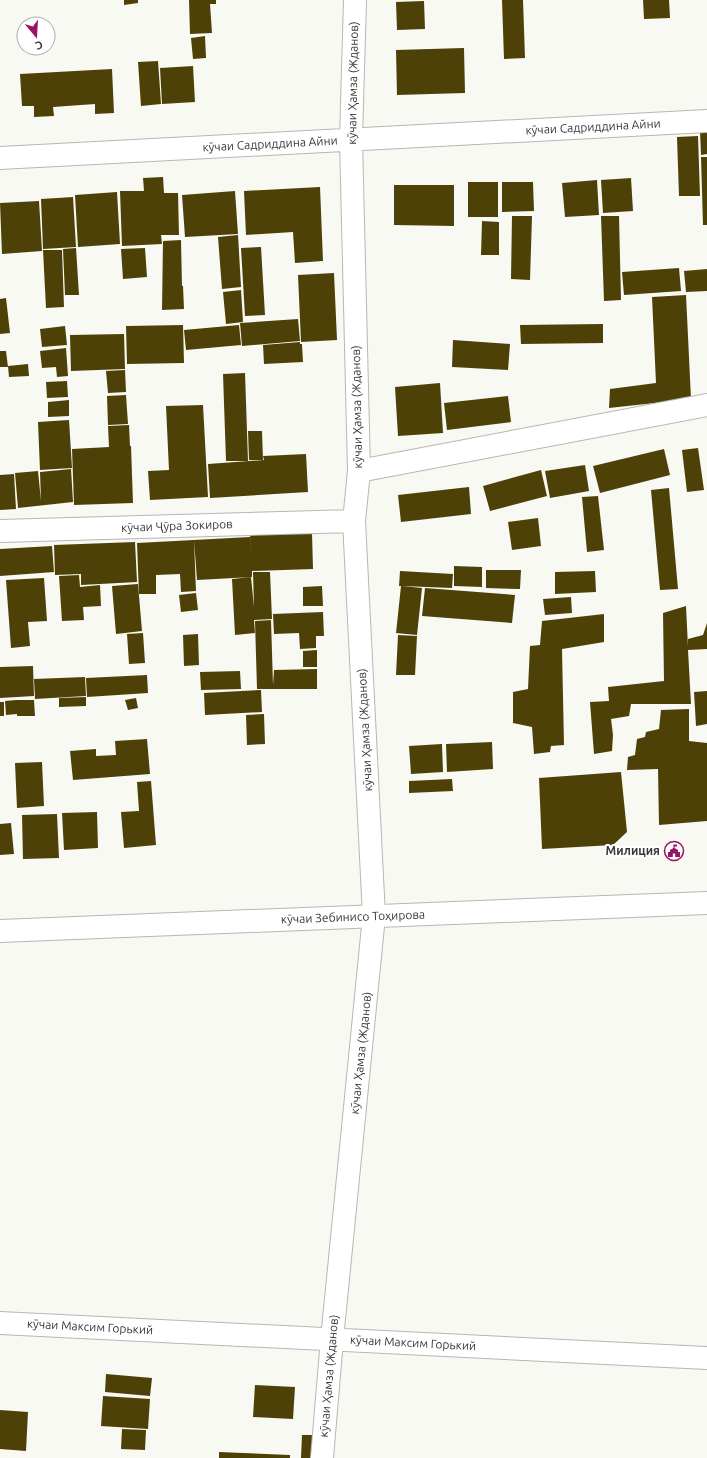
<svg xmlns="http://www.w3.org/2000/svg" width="707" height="1458" font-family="Ubuntu,sans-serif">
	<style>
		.building { fill: #4e4107 }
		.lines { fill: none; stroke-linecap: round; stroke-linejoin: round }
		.street-casing { stroke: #b6b8b2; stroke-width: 24 }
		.secondary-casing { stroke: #b6b8b2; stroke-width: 24 }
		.street { stroke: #fff; stroke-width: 22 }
		.secondary { stroke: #fff; stroke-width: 22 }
		.labels { text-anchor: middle; stroke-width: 4; stroke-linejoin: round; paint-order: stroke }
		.street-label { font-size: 12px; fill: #383937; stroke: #fff }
		.poi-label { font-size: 12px; font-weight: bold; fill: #383937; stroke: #fff; text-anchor: end }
	</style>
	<rect width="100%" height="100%" fill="#f7f9f2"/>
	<path class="building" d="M124 0H138V3L124 5Z
		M189 0H216V4H210L212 33 190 34Z
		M502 0H523L525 58 504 59Z
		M643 0H669L670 18 644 19Z
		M424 1 425 29 397 30 396 2Z
		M205 36 206 58 193 59 191 38Z
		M464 48 465 93 397 95 396 50Z
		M158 61 161 104 141 106 138 62Z
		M193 66 195 102 162 104 160 68Z
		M112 69 114 113 95 114V104L53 107 54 116 34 117V106H22L20 74Z
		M707 130V154L701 155 700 131Z
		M698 136 700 196H679L677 137Z
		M701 157H707V225H703Z
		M163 177 164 193H178L179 235H161L162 244 122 246 120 191H144L143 178Z
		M631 178 633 211 603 213 601 180Z
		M597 180 599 215 565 217 562 183Z
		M468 182H498V217H468Z
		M502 182H533L534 211 502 212Z
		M394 185H454V226L394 225Z
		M320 187 323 261 295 263 293 232 246 235 244 191Z
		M235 191 238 234 185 237 182 195Z
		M117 192 120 244 78 247 75 195Z
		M73 197 76 247 43 249 41 199Z
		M39 201 42 251 2 254 0 203Z
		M512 216H532L530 280 511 279Z
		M601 216H619L621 300 604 301Z
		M482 221 499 222V255H481Z
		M238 235 241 287 222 289 218 237Z
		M181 240 182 286H183L184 309 162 310 163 241Z
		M261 247 265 315 245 316 241 248Z
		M76 248 79 295H65L63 249Z
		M145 248 147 277 123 279 121 249Z
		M43 250H62L64 307 46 308Z
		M679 268 681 291 624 295 622 272Z
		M707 269V291L686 292 684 271Z
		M334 273 337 340 301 342 298 275Z
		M241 290 243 322 226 324 223 292Z
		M686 295 691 399 609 408 610 389 656 383 652 297Z
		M6 298 10 333 0 334V299Z
		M298 319 300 341 242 346 240 323Z
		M603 324V343L521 344 520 325Z
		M183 325 184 363 127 364 126 326Z
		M239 325 241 345 186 350 184 330Z
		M65 326 67 345 42 347 40 329Z
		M124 334 125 369 71 371 70 335Z
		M453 340 510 344 508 370 452 367Z
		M300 342V344H302L303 362 264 364 263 345Z
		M66 348 68 376 57 377 56 367 42 368 40 351Z
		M0 351H6L8 367H0Z
		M28 364 29 376 9 377 8 366Z
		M125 370 126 392 108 393 106 371Z
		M245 373 248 461H226L223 374Z
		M67 381 68 397 47 398 46 382Z
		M440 383 443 433 398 436 395 387Z
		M126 395 128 424 108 425 107 396Z
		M508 396 511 422 447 430 444 403Z
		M69 400V416L48 417V402Z
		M203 405 208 497 150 500 148 471 169 470 166 406Z
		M69 420 72 468 40 470 38 422Z
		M129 425 130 446H122H131L133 503 74 505 72 449 109 447 108 426Z
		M248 431H262L263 460H249Z
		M698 448 704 490 687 492 682 450Z
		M664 449 670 475 600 493 593 466Z
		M306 454 308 492 210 498 208 464 264 460 263 456Z
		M585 465 589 491 550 498 545 471Z
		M71 469 73 502 18 508 15 473 38 471 41 501 40 472Z
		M541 470 547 496 490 511 483 486Z
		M14 474 16 509 0 510V475Z
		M469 487 471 514 401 522 398 495Z
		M669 488 678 589 660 590 651 490Z
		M598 496 604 550 587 552 582 497Z
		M538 518 541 546 512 550 508 522Z
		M312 533 313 569 252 571V577L197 580 194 540 250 537 251 558 250 535Z
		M194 540 196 591 181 592 180 574 156 575V594H139L137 543Z
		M135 542 137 582 81 585V574L55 575 54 545Z
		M52 546 54 572 0 576V549Z
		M454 566 482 567V587L454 586Z
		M486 570H521L520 589 486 588Z
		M400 571 453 574 452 588 402 586 422 588 417 635 396 633 401 586H399Z
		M595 571 596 592 555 594V572Z
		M253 572H270L272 619 254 620 255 633 235 635 232 579 251 577 254 607Z
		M79 575 80 587 100 585 101 606 83 607 84 620 62 621 59 576Z
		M44 578 47 621 28 622 30 646 11 648 6 580Z
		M138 584 142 631 116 634 112 586Z
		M322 586 323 606H303V587Z
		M425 588 515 595 512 623 422 616Z
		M196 593 198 610 181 612 179 595Z
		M571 597 572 613 545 615 543 599Z
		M686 606 688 647V639L703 635 707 623V649L688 650 691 704H631L629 716 611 719 613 735 612 751 594 754 590 702 609 701 608 687 664 681 663 613Z
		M323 612 324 636H316V648L300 649 299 633 274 634 273 614Z
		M604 614V642L562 649 564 745 551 746 550 752 534 754 532 727 513 723V692L528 689 530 646 540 645 542 621Z
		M271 620 273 685 274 670 317 669V689H257L255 621Z
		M143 633 145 663 129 664 127 634Z
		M198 634 199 665 184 666 183 635Z
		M398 635 417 636 415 675H396Z
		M317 650V667H303V651Z
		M33 666 34 696 0 698V667Z
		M240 671 241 689 201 690 200 672Z
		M147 675 148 693 87 697 86 678Z
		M85 677 86 696 35 699 34 679Z
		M261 690 262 712 205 715 204 693Z
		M707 691V724L696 726 694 692Z
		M86 697V706L59 707V698Z
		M136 698 138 708 128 710 125 700Z
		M16 700H34L35 716H17V714L6 715 5 701Z
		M0 702H4V716H0Z
		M689 709V741L707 743V821L659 825 658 769 627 770 628 757 635 755 637 739 645 737 646 732 659 729 661 710Z
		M264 714 265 744 247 745 246 715Z
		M147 739 150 774 73 780 70 751 96 749V756L116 755 115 741Z
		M492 742 493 769 447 772 446 744Z
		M442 744 443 772 411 774 409 746Z
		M42 762 44 806 17 808 15 763Z
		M621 772 627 832 613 845 542 849 539 778Z
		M452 779 453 791 409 793V781Z
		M151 781 156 845 124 848 121 812 139 811 137 782Z
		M97 812 98 848 64 850 62 813Z
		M57 814 59 858 23 859 22 815Z
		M11 823 14 854 0 855V824Z
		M106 1374 152 1378 150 1396 105 1392Z
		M255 1385 295 1387 293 1419 253 1417Z
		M103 1396 150 1399 148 1429 101 1426Z
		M0 1410 28 1412 26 1451 0 1449Z
		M122 1429 146 1430 145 1450 121 1449Z
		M302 1435H315L314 1458H301Z
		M219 1452 290 1455V1458H219Z"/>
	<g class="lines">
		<g class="street-casing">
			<path id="street" d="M0 158 707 121
				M359 471 707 405
				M0 531 354 521
				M0 1323 707 1358
				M322 1458 332 1339 374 916 354 521 359 471 351 139 355 0"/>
		</g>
		<g class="secondary-casing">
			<path id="secondary" d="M0 931 707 903"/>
		</g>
		<use href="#street" class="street"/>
		<use href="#secondary" class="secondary"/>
	</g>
	<defs>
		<g id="civic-ring" transform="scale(1)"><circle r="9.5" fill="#fff" stroke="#9b1364" stroke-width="1.5"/><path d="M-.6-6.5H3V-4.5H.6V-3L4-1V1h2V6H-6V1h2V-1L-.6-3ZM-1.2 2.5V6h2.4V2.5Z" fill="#9b1364"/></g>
	</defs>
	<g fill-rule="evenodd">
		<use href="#civic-ring" x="674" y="851"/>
	</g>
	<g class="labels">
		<g class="street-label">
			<text transform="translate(353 83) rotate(-89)" y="4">кӯчаи Ҳамза (Жданов)</text>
			<text transform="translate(593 127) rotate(-3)" y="4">кӯчаи Садриддина Айни</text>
			<text transform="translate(270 144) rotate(-3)" y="4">кӯчаи Садриддина Айни</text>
			<text transform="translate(357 407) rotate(-91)" y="4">кӯчаи Ҳамза (Жданов)</text>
			<text transform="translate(177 526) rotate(-2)" y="4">кӯчаи Ҷӯра Зокиров</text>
			<text transform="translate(365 730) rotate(-93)" y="4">кӯчаи Ҳамза (Жданов)</text>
			<text transform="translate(353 917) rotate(-2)" y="4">кӯчаи Зебинисо Тоҳирова</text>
			<text transform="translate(361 1053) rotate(-84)" y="4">кӯчаи Ҳамза (Жданов)</text>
			<text transform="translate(90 1327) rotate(3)" y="4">кӯчаи Максим Горький</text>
			<text transform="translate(413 1343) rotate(3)" y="4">кӯчаи Максим Горький</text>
			<text transform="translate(329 1376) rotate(-85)" y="4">кӯчаи Ҳамза (Жданов)</text>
		</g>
		<g class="poi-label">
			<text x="660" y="855">Милиция</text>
		</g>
	</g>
	<g transform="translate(36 36) rotate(162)"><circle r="19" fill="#ffffff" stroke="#afb0af"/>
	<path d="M0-3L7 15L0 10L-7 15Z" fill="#9b1364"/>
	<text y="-6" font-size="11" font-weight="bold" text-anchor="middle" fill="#383937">С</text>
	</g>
</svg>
